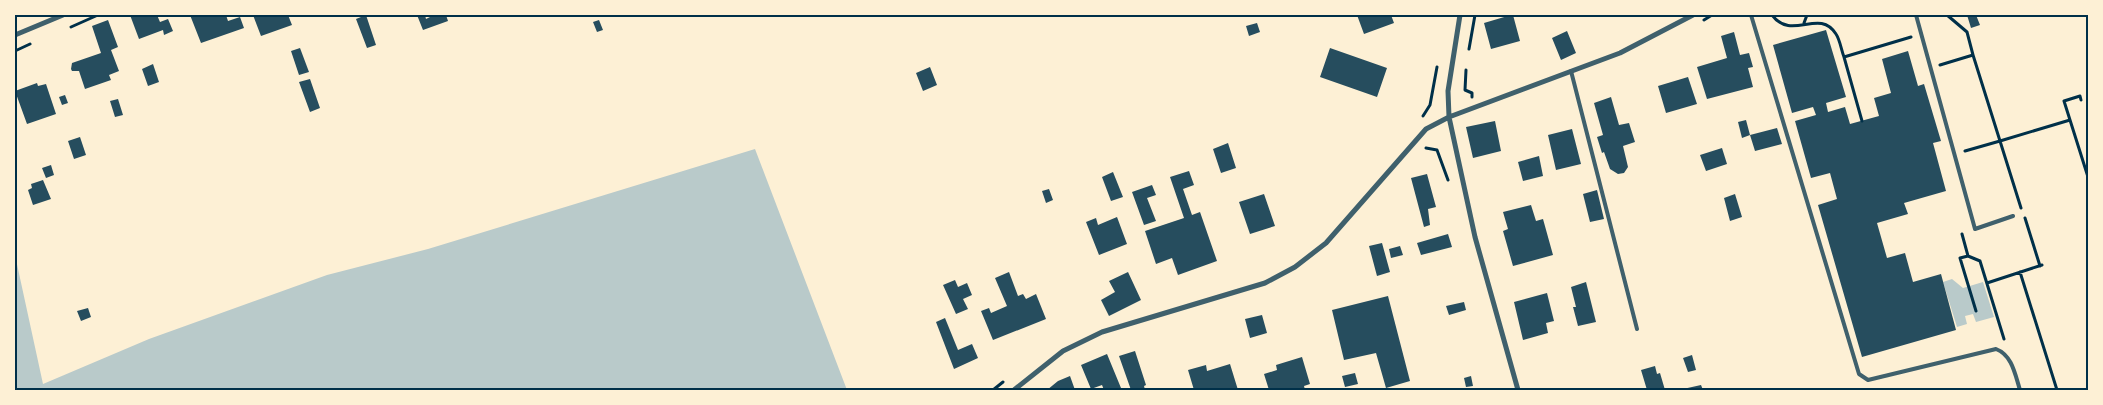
<svg xmlns="http://www.w3.org/2000/svg" width="2103" height="405" font-family="'Archivo Narrow',sans-serif">
	<style>
		.green { fill: #b9caca }
		.building { fill: #264d5e }
		.lines { fill: none; stroke-linecap: round; stroke-linejoin: round }
		.path { stroke: #003049; stroke-width: 3 }
		.service { stroke: #3f606c; stroke-width: 4 }
		.minor { stroke: #3f606c; stroke-width: 5 }
		.neatline { fill: none; stroke: #003049; stroke-width: 2 }
	</style>
	<rect width="100%" height="100%" fill="#fdf0d5"/>
	<path class="green" d="M755 149 847 390H15V255L43 384 149 339 327 275 428 249Z
		M1952 279 1963 288 1983 282 1994 317 1976 322 1973 314 1965 316 1967 324 1957 327 1943 282Z"/>
	<path class="building" d="M130 15H157L160 22 168 19 173 31 164 35 163 30 139 39Z
		M190 15H226L228 21 240 17 244 28 201 43Z
		M253 15H288L292 25 261 36Z
		M366 15 376 45 367 48 356 19Z
		M417 15H425L426 19 430 17 429 15H446L448 21 423 30Z
		M1357 15H1391L1394 23 1364 34Z
		M1511 15H1513L1520 41 1491 49 1484 23Z
		M1967 15H1976L1980 25 1971 28Z
		M108 20 118 47 111 50 119 71 109 75 111 80 85 89 79 71H72L71 69 72 63 101 53 92 26Z
		M599 20 603 30 597 32 593 22Z
		M1257 23 1260 32 1249 36 1246 26Z
		M1826 30 1846 97 1826 103 1828 112 1845 107 1850 124 1879 116 1874 98 1891 93 1882 59 1908 51 1918 86 1924 84 1941 141 1933 143 1946 191 1904 203 1908 214 1877 223 1887 258 1905 253 1913 282 1941 274 1956 330 1862 357 1818 205 1837 199 1830 173 1811 178 1795 121 1816 115 1813 107 1792 113 1773 45Z
		M1567 31 1576 53 1561 60 1552 38Z
		M1734 32 1740 55 1749 53 1753 67 1748 68 1753 87 1707 99 1697 67 1727 58 1721 36Z
		M300 48 309 72 299 75 291 51Z
		M1330 48 1387 68 1377 97 1320 77Z
		M153 64 159 82 148 86 142 69Z
		M930 67 937 85 923 91 916 73Z
		M1688 77 1697 104 1666 113 1658 86Z
		M310 79 320 108 310 112 299 82Z
		M37 83 38 86 46 84 56 114 27 124 15 91Z
		M65 95 68 103 62 105 59 97Z
		M1611 97 1619 125 1629 123 1635 142 1623 146 1628 167 1624 173 1618 174 1610 169 1604 152 1602 153 1597 137 1603 135 1594 103Z
		M118 99 123 115 115 117 110 101Z
		M1746 120 1750 135 1742 138 1738 122Z
		M1495 121 1501 151 1473 158 1466 127Z
		M1777 128 1782 144 1755 151 1750 135Z
		M1572 129 1581 164 1556 170 1548 135Z
		M80 137 86 155 74 159 68 141Z
		M1228 143 1236 168 1221 173 1213 149Z
		M1722 148 1727 164 1706 171 1700 155Z
		M1539 156 1543 176 1523 181 1518 162Z
		M51 165 54 175 46 178 42 168Z
		M1189 171 1194 185 1183 189 1192 215 1200 212 1217 261 1178 275 1172 258 1156 264 1145 231 1184 218 1170 177Z
		M1113 172 1123 197 1111 201 1102 177Z
		M1427 174 1436 207 1428 209 1430 225 1424 227 1411 178Z
		M43 180 51 199 33 205 28 190 32 188 31 184Z
		M1152 185 1156 195 1147 198 1156 221 1144 225 1132 192Z
		M1049 189 1053 200 1046 203 1042 191Z
		M1597 190 1604 219 1590 222 1583 194Z
		M1264 194 1275 226 1250 234 1239 202Z
		M1735 194 1742 217 1730 221 1724 198Z
		M1531 205 1536 221 1543 219 1553 255 1513 266 1503 231 1508 229 1503 212Z
		M1117 217 1127 244 1099 255 1086 222 1096 218 1098 225Z
		M1448 234 1452 247 1421 255 1417 243Z
		M1382 243 1390 272 1377 276 1369 246Z
		M1400 246 1403 255 1391 258 1389 249Z
		M1009 272 1018 296 1023 294 1026 299 1036 294 1046 319 993 340 981 311 989 308 991 313 1007 306 995 278Z
		M1128 272 1141 300 1109 316 1101 300 1115 292 1109 281Z
		M955 280 958 287 967 283 972 295 963 299 968 309 956 314 943 285Z
		M1586 282 1596 322 1578 326 1573 307H1576L1571 287Z
		M1547 293 1554 321 1546 323 1548 333 1523 340 1514 302Z
		M1388 296 1410 381 1386 388 1376 353 1344 360 1332 310Z
		M1464 302 1466 310 1449 315 1446 306Z
		M88 308 91 317 81 321 77 311Z
		M1262 315 1267 333 1250 338 1245 319Z
		M945 318 958 350 972 344 978 358 954 369 936 322Z
		M1135 351 1146 385 1144 386 1145 390H1131L1119 356Z
		M1107 354 1121 388 1104 390 1102 385 1091 389 1081 365Z
		M1692 355 1696 370 1688 372 1683 358Z
		M1302 357 1310 384 1304 386 1305 390H1269L1264 374 1277 370 1276 365Z
		M1230 364 1238 390H1194L1188 370 1206 365 1207 371Z
		M1655 366 1657 374 1660 373 1665 390H1647L1641 370Z
		M1355 373 1358 384 1345 387 1342 376Z
		M1070 376 1075 390H1047L1058 381Z
		M1471 376 1473 386 1466 387 1464 378Z
		M1701 385 1703 390H1683V389Z"/>
	<g class="lines">
		<path class="path" d="M1772 15C1792 42 1819 7 1836 34 1840 40 1841 49 1844 57L1911 37
			M1947 15 1967 32 1973 55
			M1704 20 1712 15
			M1804 23 1807 15
			M71 27 98 15
			M1469 49 1475 15
			M15 51 30 44
			M1844 57 1862 121
			M1940 65 1973 55 2000 141 2070 120
			M1466 70 1465 90 1472 93V97
			M2081 100 2080 96 2064 101 2088 177
			M1423 116 1430 105 1437 67
			M1426 148 1437 150 1448 180
			M1965 151 2000 141 2021 208
			M2025 218 2040 266
			M1962 234 1968 256 1980 261 2004 339
			M1968 256 1960 258 1976 311
			M2020 272 2057 390
			M1987 283 2042 265
			M993 390 1003 382"/>
		<path class="service" d="M1751 15 1859 374 1868 380 1996 349C2012 355 2015 374 2020 390
			M1916 15 1975 229 2013 216
			M1571 71 1637 329"/>
		<path class="minor" d="M1460 15 1448 91 1449 117 1475 237 1518 390
			M15 35 63 15
			M1014 390 1063 351 1102 332 1265 283 1295 267 1326 243 1426 129 1449 117 1620 53 1693 15"/>
	</g>
	<rect width="2103" height="405" fill="none" stroke="#fdf0d5" stroke-width="32"/>
	<rect x="16" y="16" width="2071" height="373" class="neatline"/>
</svg>
